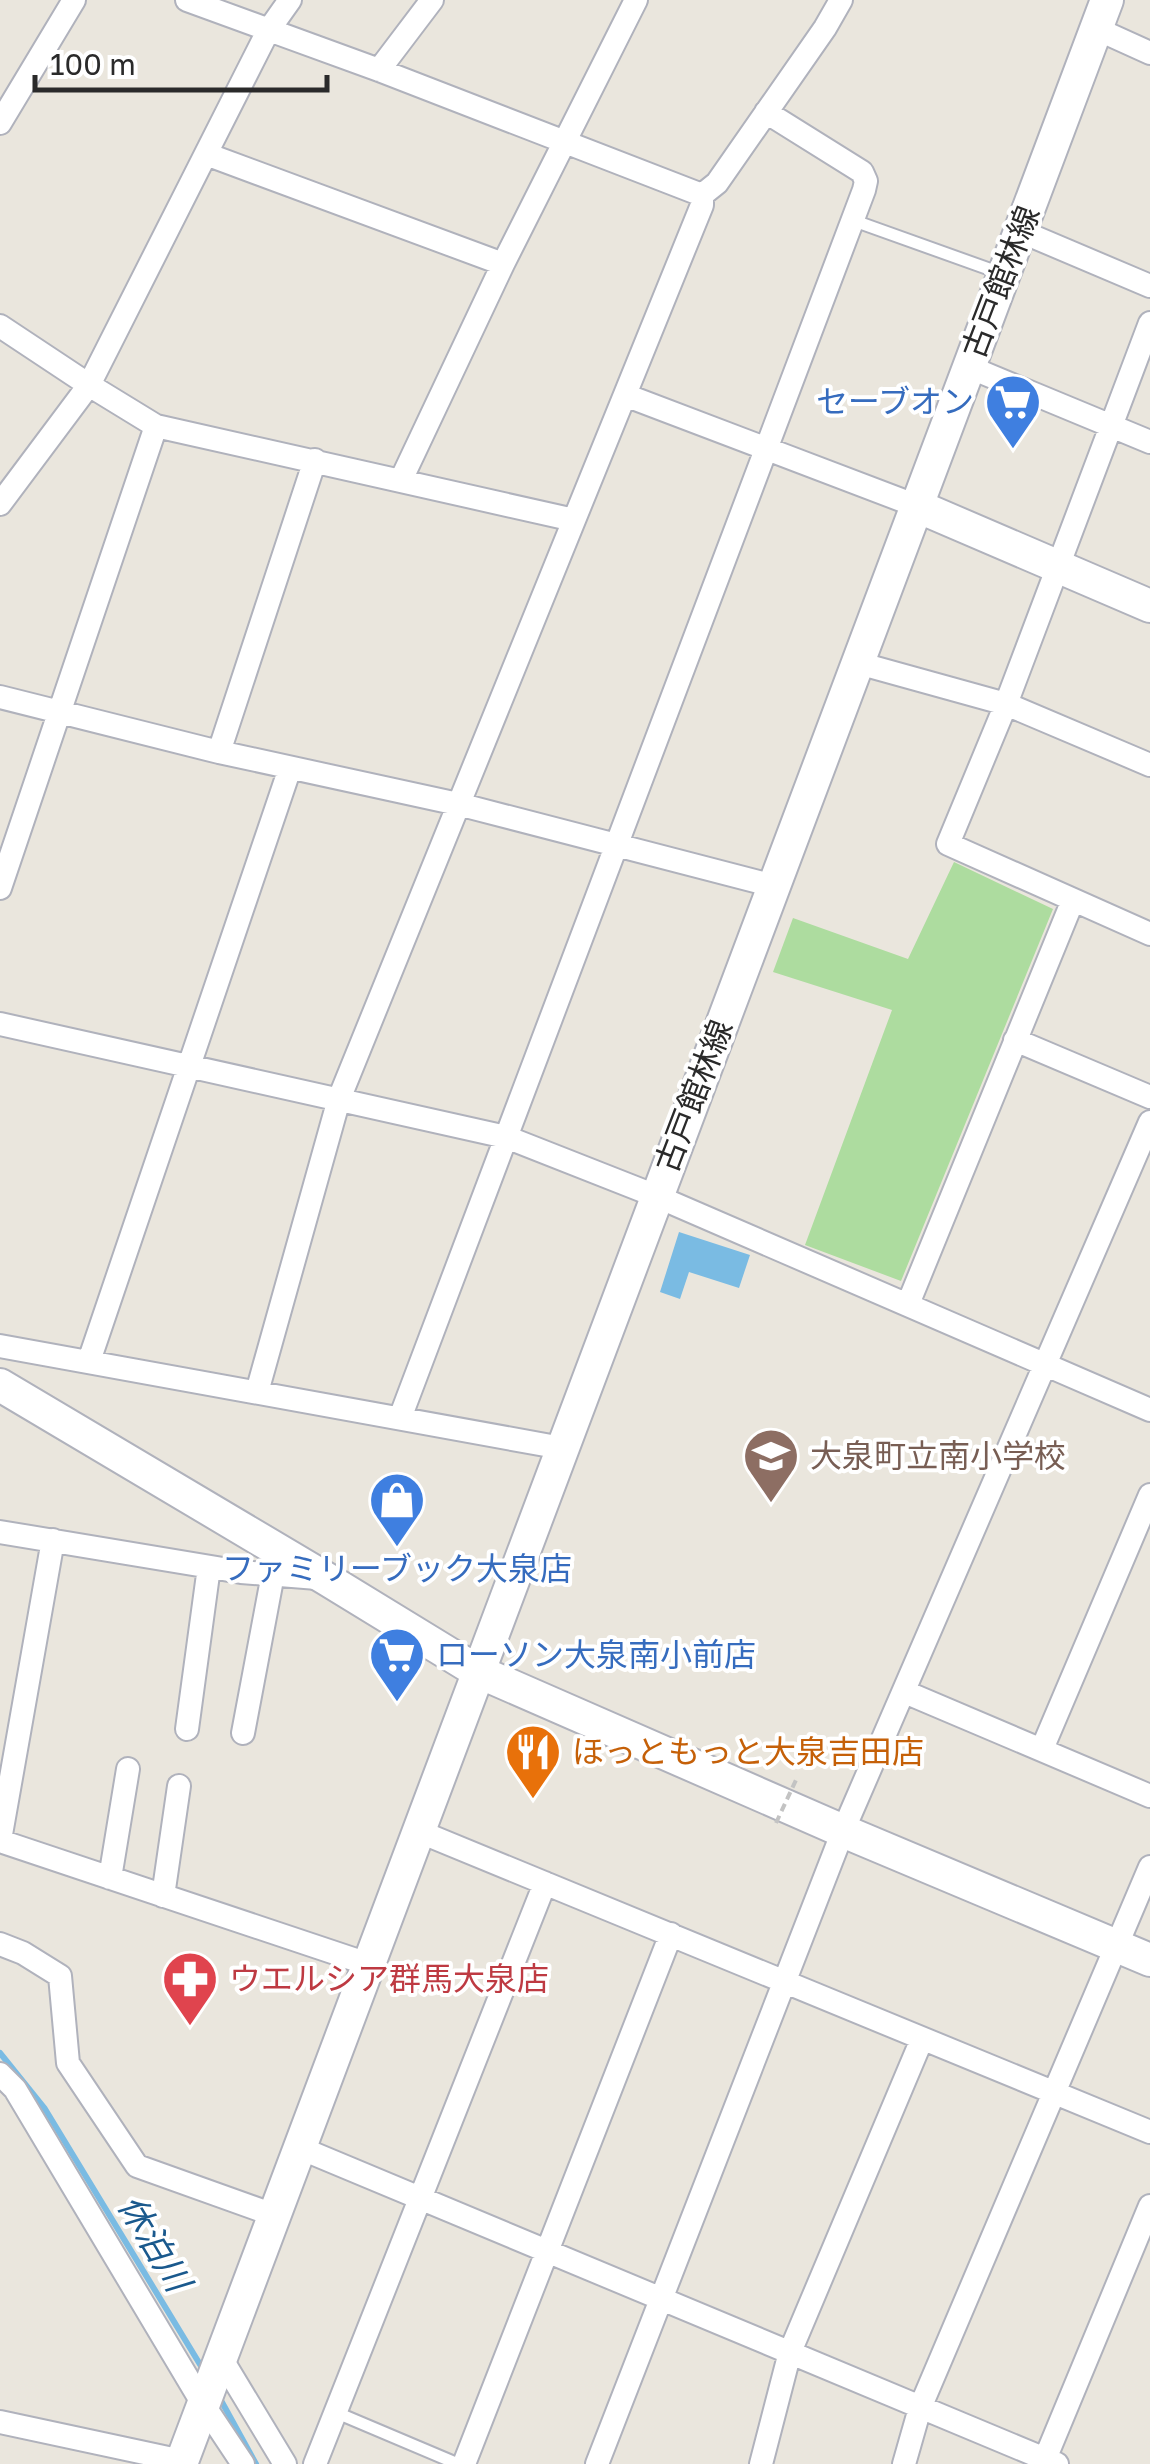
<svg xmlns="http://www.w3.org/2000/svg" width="1150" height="2464" font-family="'Golos Text','Noto Sans JP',sans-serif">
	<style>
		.green { fill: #addc9f }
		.water { fill: #7abbe3 }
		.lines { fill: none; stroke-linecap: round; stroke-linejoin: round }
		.stream { stroke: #7abbe3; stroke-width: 6 }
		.lane-casing { stroke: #b0b2bc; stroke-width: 15 }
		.street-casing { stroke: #b0b2bc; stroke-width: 26 }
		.secondary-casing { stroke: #b0b2bc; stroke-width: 36 }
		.lane { stroke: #fff; stroke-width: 11 }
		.street { stroke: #fff; stroke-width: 22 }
		.secondary { stroke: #fff; stroke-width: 32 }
		.path-bridge { stroke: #c3c3c3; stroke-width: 4; stroke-dasharray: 8 5; stroke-linecap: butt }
		.labels { text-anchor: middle; stroke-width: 8; stroke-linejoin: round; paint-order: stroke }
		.street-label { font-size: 32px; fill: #2a2a2a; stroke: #fff }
		.shop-label { font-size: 32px; fill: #366cbe; stroke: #fff; text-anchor: end }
		.education-label { font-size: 32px; fill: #785e54; stroke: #fff; text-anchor: start }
		.food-label { font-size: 32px; fill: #c56008; stroke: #fff; text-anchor: start }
		.health-label { font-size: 32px; fill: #be3a42; stroke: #fff; text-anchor: start }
		.water-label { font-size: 35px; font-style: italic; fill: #1a598d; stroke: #fff }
	</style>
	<rect width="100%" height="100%" fill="#eae6dd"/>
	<path class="green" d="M954 862 1053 909 901 1281 805 1245 892 1010 773 972 793 918 908 959Z"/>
	<path class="water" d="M679 1232 750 1255 739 1288 689 1272 680 1299 660 1292Z"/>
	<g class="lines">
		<path class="stream" d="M0 2053 45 2109 204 2371
			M218 2395 256 2464"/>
		<g class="lane-casing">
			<path id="lane" d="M852 220 1003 274
				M335 2412 458 2464"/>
		</g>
		<g class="street-casing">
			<path id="street" d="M187 0 379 70 702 195
				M1097 29 1150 53
				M379 70 432 0
				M0 123 74 0
				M206 154 503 264
				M1020 231 1150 286
				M1150 323 1006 704 948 844 1150 934
				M0 326 89 385 156 426 574 520
				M969 367 1150 442
				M625 395 917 506
				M401 480 503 264 636 0
				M0 504 89 385 268 31 290 0
				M858 663 1006 704 1150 765
				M0 697 219 752 458 804 774 886
				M219 752 315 460
				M0 888 156 426
				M0 1024 506 1137 656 1196 1150 1410
				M1015 1040 1150 1097
				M908 1304 1073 900
				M0 1346 562 1448
				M89 1361 290 768
				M257 1392 339 1099 702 205V195L717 183 825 28 841 0
				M400 1418 864 190 866 181 862 172 766 112
				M0 1532 241 1572 317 1578
				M905 1692 1150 1796
				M187 1729 209 1567
				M243 1733 273 1574
				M1042 1749 1150 1495
				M418 1831 1150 2132
				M0 1840 53 1540
				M0 1841 368 1964
				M110 1878 128 1769
				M163 1896 179 1786
				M0 1944 23 1953 60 1976 68 2063 137 2166 274 2215
				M0 2074 15 2089 203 2404 243 2464
				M300 2148 1057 2464
				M221 2358 285 2464
				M0 2422 182 2461
				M315 2464 545 1883
				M464 2464 671 1934
				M597 2464 843 1831 1150 1122
				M761 2464 790 2352 922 2039
				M904 2464 920 2408 1150 1867
				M1043 2464 1150 2206"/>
		</g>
		<g class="secondary-casing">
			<path id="secondary" d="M917 506 1150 606
				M0 1385 325 1578 477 1671 843 1831 1150 1960
				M181 2464 1107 0"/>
		</g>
		<use href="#lane" class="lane"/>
		<use href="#street" class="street"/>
		<use href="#secondary" class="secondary"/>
		<path class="path-bridge" d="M776 1823 796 1780"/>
	</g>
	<defs>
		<g id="supermarket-pin" transform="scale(2.875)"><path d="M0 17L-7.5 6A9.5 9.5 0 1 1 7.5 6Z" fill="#3f7fe0" stroke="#fff"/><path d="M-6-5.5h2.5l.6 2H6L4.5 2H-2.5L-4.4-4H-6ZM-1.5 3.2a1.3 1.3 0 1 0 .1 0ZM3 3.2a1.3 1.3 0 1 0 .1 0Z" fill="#fff"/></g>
		<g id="school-pin" transform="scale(2.875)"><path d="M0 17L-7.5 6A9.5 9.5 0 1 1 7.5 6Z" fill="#8d6e63" stroke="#fff"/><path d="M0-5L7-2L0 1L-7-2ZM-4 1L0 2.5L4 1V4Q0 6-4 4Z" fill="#fff"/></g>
		<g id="shop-pin" transform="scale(2.875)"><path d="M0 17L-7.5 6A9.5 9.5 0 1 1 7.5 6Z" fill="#3f7fe0" stroke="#fff"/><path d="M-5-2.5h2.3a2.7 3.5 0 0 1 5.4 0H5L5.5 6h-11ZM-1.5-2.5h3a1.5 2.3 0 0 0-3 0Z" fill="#fff"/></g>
		<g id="restaurant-pin" transform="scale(2.875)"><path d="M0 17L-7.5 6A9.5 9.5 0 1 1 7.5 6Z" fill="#e8710a" stroke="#fff"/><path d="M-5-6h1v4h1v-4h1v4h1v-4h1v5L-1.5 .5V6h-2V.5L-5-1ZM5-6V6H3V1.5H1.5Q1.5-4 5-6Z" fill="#fff"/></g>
		<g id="pharmacy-pin" transform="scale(2.875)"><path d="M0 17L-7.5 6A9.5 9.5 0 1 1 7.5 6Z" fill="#e0444e" stroke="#fff"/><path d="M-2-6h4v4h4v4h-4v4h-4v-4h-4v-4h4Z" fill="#fff"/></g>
	</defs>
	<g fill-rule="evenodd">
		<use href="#supermarket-pin" x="1013" y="402"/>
		<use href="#school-pin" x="771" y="1456"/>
		<use href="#shop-pin" x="397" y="1500"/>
		<use href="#supermarket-pin" x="397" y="1655"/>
		<use href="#restaurant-pin" x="533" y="1752"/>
		<use href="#pharmacy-pin" x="190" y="1979"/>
	</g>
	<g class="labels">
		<g class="street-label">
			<text transform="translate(1001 282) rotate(-69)" y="11">古戸館林線</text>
			<text transform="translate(694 1096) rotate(-69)" y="11">古戸館林線</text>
		</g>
		<g class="shop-label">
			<text x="974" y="413">セーブオン</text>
			<text x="397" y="1580" text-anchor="middle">ファミリーブック大泉店</text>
			<text x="436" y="1666" text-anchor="start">ローソン大泉南小前店</text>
		</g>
		<g class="education-label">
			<text x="810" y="1467">大泉町立南小学校</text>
		</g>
		<g class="food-label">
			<text x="572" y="1763">ほっともっと大泉吉田店</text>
		</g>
		<g class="health-label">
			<text x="229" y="1990">ウエルシア群馬大泉店</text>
		</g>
		<g class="water-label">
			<text transform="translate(154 2243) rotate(59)" y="12">休泊川</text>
		</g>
	</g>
	<path d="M35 75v15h292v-15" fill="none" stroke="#2a2a2a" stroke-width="5"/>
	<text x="50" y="75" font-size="30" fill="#2a2a2a" stroke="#ffffff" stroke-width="8" paint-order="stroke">100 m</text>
</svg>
